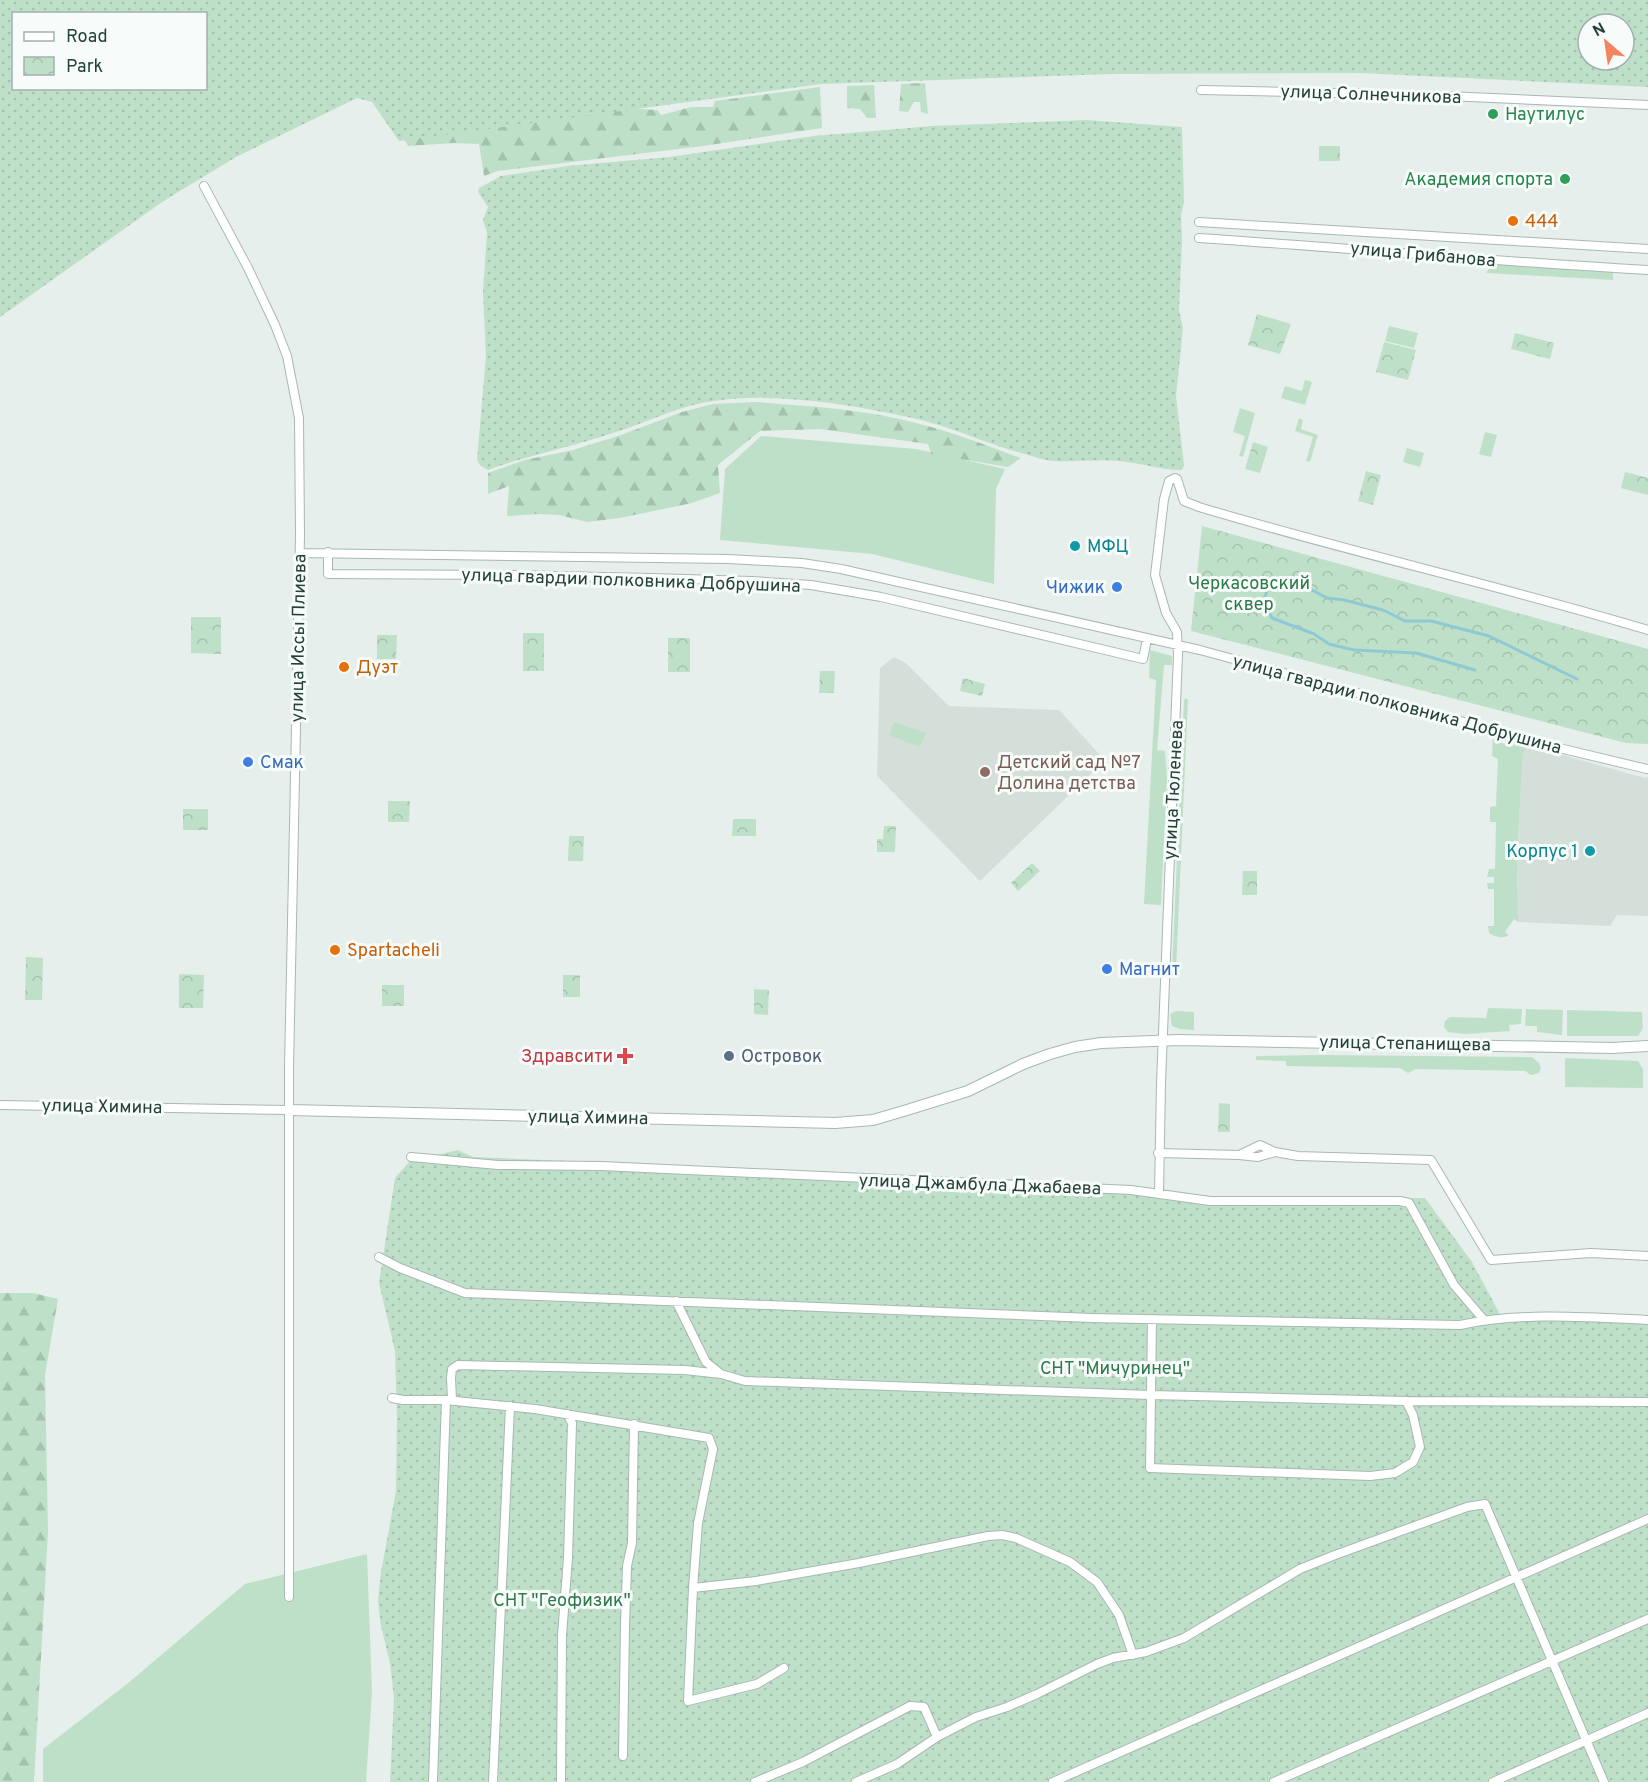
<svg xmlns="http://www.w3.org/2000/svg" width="1648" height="1782" font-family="Overpass,sans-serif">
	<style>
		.built { fill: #d4dfda }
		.grass { fill: #bfe0c8 }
		.forest { fill: url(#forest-firs) }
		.park { fill: url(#park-crowns) }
		.garden { fill: url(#garden-dots); fill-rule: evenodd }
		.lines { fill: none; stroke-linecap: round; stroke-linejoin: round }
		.stream { stroke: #8ec9d4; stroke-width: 3 }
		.minor-casing { stroke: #a8b8b2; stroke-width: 10 }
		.tertiary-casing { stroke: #a8b8b2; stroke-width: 12 }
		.minor { stroke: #fff; stroke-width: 8 }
		.tertiary { stroke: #fff; stroke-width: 10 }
		.leisure-dot { fill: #2e9e5b; stroke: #f7fbf9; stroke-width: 2 }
		.food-dot { fill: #e8710a; stroke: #f7fbf9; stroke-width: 2 }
		.culture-dot { fill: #0f9aa8; stroke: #f7fbf9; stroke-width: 2 }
		.shop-dot { fill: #3f7fe0; stroke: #f7fbf9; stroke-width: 2 }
		.education-dot { fill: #8d6e63; stroke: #f7fbf9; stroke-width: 2 }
		.health-dot { fill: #e0444e; stroke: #f7fbf9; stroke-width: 2 }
		.service-dot { fill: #5c6f8a; stroke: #f7fbf9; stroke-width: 2 }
		.labels { text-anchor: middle; stroke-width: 6; stroke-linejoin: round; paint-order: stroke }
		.street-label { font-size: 18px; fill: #24423a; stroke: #f7fbf9 }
		.leisure-label { font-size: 18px; fill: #27864d; stroke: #f7fbf9; text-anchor: start }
		.food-label { font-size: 18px; fill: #c56008; stroke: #f7fbf9; text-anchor: start }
		.culture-label { font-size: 18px; fill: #0d838f; stroke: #f7fbf9; text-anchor: start }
		.park-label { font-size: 18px; fill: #2d7a4b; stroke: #f7fbf9 }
		.shop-label { font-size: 18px; fill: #366cbe; stroke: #f7fbf9; text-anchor: start }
		.education-label { font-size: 18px; fill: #785e54; stroke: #f7fbf9; text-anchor: start }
		.health-label { font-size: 18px; fill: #be3a42; stroke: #f7fbf9; text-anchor: end }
		.service-label { font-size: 18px; fill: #4e5e75; stroke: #f7fbf9; text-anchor: start }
	</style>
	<defs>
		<pattern id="forest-firs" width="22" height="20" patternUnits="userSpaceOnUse" patternTransform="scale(1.5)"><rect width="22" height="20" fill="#bfe0c8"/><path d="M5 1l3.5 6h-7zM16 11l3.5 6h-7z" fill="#a4c1ad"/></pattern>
		<pattern id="park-crowns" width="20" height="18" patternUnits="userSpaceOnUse" patternTransform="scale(1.5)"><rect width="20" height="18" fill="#bfe0c8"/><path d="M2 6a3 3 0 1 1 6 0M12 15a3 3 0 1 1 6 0" fill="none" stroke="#a4c1ad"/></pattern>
		<pattern id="garden-dots" width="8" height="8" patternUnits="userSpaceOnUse" patternTransform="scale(1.5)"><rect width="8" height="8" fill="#bfe0c8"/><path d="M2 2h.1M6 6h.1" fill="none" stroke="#a4c1ad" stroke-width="1.8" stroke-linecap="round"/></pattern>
	</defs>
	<rect width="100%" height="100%" fill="#e6efeb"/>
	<path class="built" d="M894 657 907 664 949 706 1059 710 1100 755 1096 769 980 881 877 776 880 668Z
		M1527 745 1645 778 1648 777V916L1617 915 1610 926 1518 922 1517 858 1523 753Z"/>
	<path class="grass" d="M1497 264 1607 270 1613 273V280L1486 273 1491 266Z
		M1389 326 1418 333 1414 348 1385 341Z
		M1305 380 1312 382 1305 405 1281 398 1285 386 1302 391Z
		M1240 408 1255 413 1243 457 1239 456 1245 436 1233 432Z
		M1299 418 1303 420 1301 429 1318 435 1310 462 1306 461 1313 437 1295 431Z
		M1485 432 1497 435 1491 457 1479 454Z
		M761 436 916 449 1005 469 996 489 994 584 872 554 720 540 725 469Z
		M1407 448 1424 453 1420 467 1403 462Z
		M1150 650 1172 656V665H1164L1157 750 1165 751 1167 777 1161 905 1144 904 1156 680 1149 678Z
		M1186 698 1188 700 1176 970H1172L1184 700Z
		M894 722 926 733 920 747 889 735Z
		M1497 734 1502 738 1501 743 1513 746 1516 739 1527 745 1523 753 1517 855 1518 922 1514 919 1505 932 1509 935C1503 939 1495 937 1489 933L1488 926H1494V889H1488L1487 883H1494V877H1487L1489 869H1495L1496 822H1490V807L1496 806 1498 759 1492 756 1493 736Z
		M1488 1008 1522 1009 1521 1024 1509 1025 1510 1031 1465 1034 1448 1032 1444 1027 1445 1021 1450 1017 1486 1018Z
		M1526 1009 1563 1010 1562 1035 1537 1032V1026H1525Z
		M1567 1010 1642 1012 1643 1028 1638 1036H1567Z
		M1176 1011 1194 1012V1030L1180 1029 1172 1026 1170 1014Z
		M1322 1055 1532 1057 1539 1063 1541 1068 1539 1073 1531 1075 1525 1071 1416 1069 1408 1073 1400 1068 1286 1066V1061L1256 1060V1056Z
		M1565 1058 1638 1061 1643 1069V1088L1565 1087Z
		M367 1554 372 1692 366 1782H43V1749L127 1684 245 1584Z"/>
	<path class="forest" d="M925 83 928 114 921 112 920 102H914L908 112 899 111 901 84Z
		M874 85 876 118H867L860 109 847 108V86Z
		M820 87 822 128 703 146 498 171 484 176 479 144 454 143 408 146 396 124 394 92 657 110 661 115 691 107H713L715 101Z
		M757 402C807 406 863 409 912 422 950 431 985 445 1021 458L1008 467 931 454 928 444 820 429 760 431 718 465 720 493 692 503 620 518 587 522 559 515 538 514 507 516 509 486 488 494V473L525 460 573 450 621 435 682 412 713 404Z
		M0 1293H33L58 1299 45 1375 48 1532 34 1782H0Z"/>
	<path class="park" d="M1319 146H1340V161H1319Z
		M1257 314 1291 324 1280 354 1248 345Z
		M1515 333 1554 343 1550 359 1511 349Z
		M1384 342 1416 350 1408 380 1376 372Z
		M1253 442 1268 447 1260 473 1245 469Z
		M1366 471 1381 475 1373 505 1358 501Z
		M1625 472 1648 478V495L1621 488Z
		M1202 526 1648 649V744L1626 743 1191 631Z
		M191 617H221V654L191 653Z
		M523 633H544V671H523Z
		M377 635H397L396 659H377Z
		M668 638H690V672H668Z
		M820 671H835L834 693H819Z
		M963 678 985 684 982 696 960 691Z
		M388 801H410L409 822H388Z
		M183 809H208V830H183Z
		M733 819H756V836H732Z
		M884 826H896L895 852H877V839H883Z
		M569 836H584L583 861H568Z
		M1032 863 1040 871 1018 891 1011 883Z
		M1243 871H1257V895H1242Z
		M26 957 43 958 42 1000H25Z
		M179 974 204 975 203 1008H179Z
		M563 975H580V997H563Z
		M382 985H404V1006H382Z
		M754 989 769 990 768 1015 754 1014Z
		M1219 1103 1230 1104V1132H1218Z"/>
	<path class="garden" d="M0 0H1648V87L1361 73 1110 74 821 84 399 141 372 102 357 98 236 157 165 200 0 317ZM14 14H206V88H14ZM1588 24H1624V60H1588Z
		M1087 120 1182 127 1184 203 1181 215 1182 241 1179 310 1183 328 1176 396 1184 465 1182 470C1161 470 1141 463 1119 461 1098 459 1077 462 1056 461 1046 461 1035 457 1025 454 985 444 949 425 908 417 848 404 775 392 714 401 681 405 650 421 619 431 576 446 531 454 488 470L481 466 477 460 486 355 483 292 487 233 483 220 488 207 478 192 479 188 501 176 568 166 669 157 814 136 932 126Z
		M458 1150 473 1157 1024 1180 1151 1189 1209 1196 1314 1199 1425 1198 1472 1262 1502 1318 1648 1323V1782H390L394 1698 390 1663 381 1626 378 1601 381 1572 396 1491 397 1417 395 1351 379 1283 395 1178 410 1161Z"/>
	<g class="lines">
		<path class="stream" d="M1303 587 1281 583H1273L1267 591 1263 601 1272 618 1314 634 1329 644 1354 650 1416 653 1475 670
			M1308 588 1327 598 1344 600 1383 610 1405 621H1431L1489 636 1577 679"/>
		<g class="minor-casing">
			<path id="minor" d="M1201 90 1424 95 1648 105
				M204 186 248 268 275 325 287 356 299 418 300 535 289 1067V1597
				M1199 222 1648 249
				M1199 238C1349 248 1498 262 1648 270
				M328 552V574L515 575 650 578 752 581 811 585 881 597 1143 659 1147 639
				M300 553 729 559 802 563 841 569 1200 650 1559 748 1647 769
				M0 1105 290 1110
				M1158 1153 1239 1155 1260 1145 1275 1152 1298 1156 1431 1160 1491 1260 1591 1253 1648 1256
				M1239 1155 1258 1157 1275 1152
				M411 1157 498 1165 601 1166 1131 1190 1210 1201H1400L1409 1203 1454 1285 1484 1320
				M1159 1194 1161 1083 1178 654 1177 632 1166 613 1155 575 1164 499 1169 481 1175 478 1177 479 1184 501 1199 507C1348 552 1499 585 1648 630
				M379 1257 400 1268 465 1293 1092 1318 1460 1325C1521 1312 1586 1317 1648 1320
				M676 1301 706 1362 721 1374 745 1381 1150 1395 1406 1401 1648 1402
				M1152 1319 1150 1468 1370 1476 1395 1473 1413 1462 1420 1447 1413 1415 1406 1401
				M392 1398 403 1400H446
				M452 1400 451 1378 452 1369 458 1365 685 1370 721 1374
				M784 1668 757 1684 688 1701 693 1588 756 1581 859 1563 988 1536 1002 1535 1016 1538 1070 1562 1097 1582 1119 1615 1133 1655
				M623 1756 625 1625 627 1566 632 1543 634 1424
				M433 1782 446 1400 535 1409 709 1438 713 1449 698 1523 693 1588
				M493 1782 510 1406
				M561 1782 562 1635 568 1558 572 1423 567 1414
				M755 1782 803 1762 910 1706 924 1707 937 1737 976 1717 1007 1707 1037 1694 1097 1664 1113 1658 1146 1652 1184 1638 1300 1569 1335 1555 1467 1507 1485 1504 1604 1782
				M856 1782 897 1764 937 1737
				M1053 1782 1648 1519
				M1274 1782 1648 1619
				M1493 1782 1648 1713"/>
		</g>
		<g class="tertiary-casing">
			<path id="tertiary" d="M290 1110 835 1123 873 1120 907 1110 968 1091 1023 1064 1050 1054 1075 1047 1101 1043 1179 1040 1612 1048 1648 1046"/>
		</g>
		<use href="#minor" class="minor"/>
		<use href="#tertiary" class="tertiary"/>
	</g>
	<g class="leisure-dot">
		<circle cx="1493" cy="114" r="6"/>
		<circle cx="1565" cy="179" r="6"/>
	</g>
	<g class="food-dot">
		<circle cx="1513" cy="221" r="6"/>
		<circle cx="344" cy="667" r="6"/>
		<circle cx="335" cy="950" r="6"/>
	</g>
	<g class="culture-dot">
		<circle cx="1075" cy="546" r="6"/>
		<circle cx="1590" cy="851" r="6"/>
	</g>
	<g class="shop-dot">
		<circle cx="1117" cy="587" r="6"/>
		<circle cx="248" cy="762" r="6"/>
		<circle cx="1107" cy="969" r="6"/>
	</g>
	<circle class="education-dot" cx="985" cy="772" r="6"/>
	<path class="health-dot" d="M622 1047h6v6h6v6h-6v6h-6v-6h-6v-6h6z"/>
	<circle class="service-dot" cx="729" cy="1056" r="6"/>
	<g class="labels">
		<g class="street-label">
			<text transform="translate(1371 94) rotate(2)" y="6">улица Солнечникова</text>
			<text transform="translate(1423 254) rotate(5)" y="6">улица Грибанова</text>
			<text transform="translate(631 580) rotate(2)" y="6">улица гвардии полковника Добрушина</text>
			<text transform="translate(298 638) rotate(-89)" y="6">улица Иссы Плиева</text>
			<text transform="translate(1397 704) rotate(15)" y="6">улица гвардии полковника Добрушина</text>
			<text transform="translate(1173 790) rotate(-87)" y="6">улица Тюленева</text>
			<text transform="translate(1405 1043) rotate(1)" y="6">улица Степанищева</text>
			<text transform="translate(102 1106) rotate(1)" y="6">улица Химина</text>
			<text transform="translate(588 1117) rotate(1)" y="6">улица Химина</text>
			<text transform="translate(980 1184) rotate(2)" y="6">улица Джамбула Джабаева</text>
		</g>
		<g class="leisure-label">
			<text x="1505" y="120">Наутилус</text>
			<text x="1553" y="185" text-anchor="end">Академия спорта</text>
		</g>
		<g class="food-label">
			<text x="1525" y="227">444</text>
			<text x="356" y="673">Дуэт</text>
			<text x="347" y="956">Spartacheli</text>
		</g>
		<g class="culture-label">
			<text x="1087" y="552">МФЦ</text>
			<text x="1578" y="857" text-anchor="end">Корпус 1</text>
		</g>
		<g class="park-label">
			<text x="1249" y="589">Черкасовский<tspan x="1249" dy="21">сквер</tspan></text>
			<text x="1115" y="1374">СНТ "Мичуринец"</text>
			<text x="562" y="1606">СНТ "Геофизик"</text>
		</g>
		<g class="shop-label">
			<text x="1105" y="593" text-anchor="end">Чижик</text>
			<text x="260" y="768">Смак</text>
			<text x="1119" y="975">Магнит</text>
		</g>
		<g class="education-label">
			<text x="997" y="768">Детский сад №7<tspan x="997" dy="21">Долина детства</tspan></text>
		</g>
		<g class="health-label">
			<text x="613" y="1062">Здравсити</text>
		</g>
		<g class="service-label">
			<text x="741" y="1062">Островок</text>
		</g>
	</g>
	<rect x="12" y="12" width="195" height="78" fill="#f7fbf9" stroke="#a3b1ad" stroke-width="1.5"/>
	<rect x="24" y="32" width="30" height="9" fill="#ffffff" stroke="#a3b1ad" stroke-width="1.5"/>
	<text x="66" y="42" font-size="18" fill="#24423a">Road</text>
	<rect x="24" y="57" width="30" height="18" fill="url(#park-crowns)" stroke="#a3b1ad" stroke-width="1.5"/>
	<text x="66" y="72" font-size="18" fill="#24423a">Park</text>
	<g transform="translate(1606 42) rotate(331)"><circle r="28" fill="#f7fbf9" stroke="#a3b1ad" stroke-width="1.5"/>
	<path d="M0-4.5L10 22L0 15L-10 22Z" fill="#f4845f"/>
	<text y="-9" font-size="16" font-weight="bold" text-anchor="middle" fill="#24423a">N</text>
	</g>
</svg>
